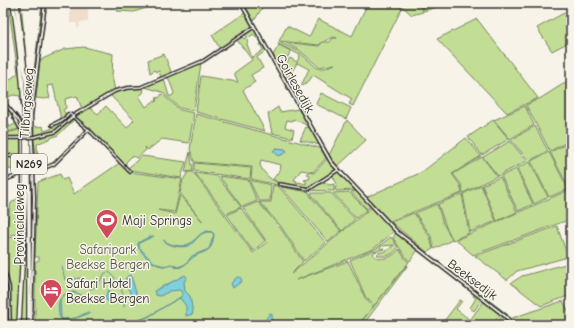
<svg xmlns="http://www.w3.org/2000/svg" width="574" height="328" font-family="'Comic Neue',sans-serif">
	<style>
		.built { fill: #efddcd }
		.green { fill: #c2dd94; stroke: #768460; fill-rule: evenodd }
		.water { fill: #80cfdd; stroke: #5e8d96 }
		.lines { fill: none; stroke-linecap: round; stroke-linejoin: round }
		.stream { stroke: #5e8d96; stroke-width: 1 }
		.minor-casing { stroke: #2b2b2b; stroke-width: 4.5 }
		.tertiary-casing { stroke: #2b2b2b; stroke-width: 5 }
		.trunk-casing { stroke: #2b2b2b; stroke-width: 6 }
		.minor { stroke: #f7f3e8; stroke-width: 1.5 }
		.tertiary { stroke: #f7f3e8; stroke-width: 2 }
		.trunk { stroke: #f7f3e8; stroke-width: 3.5 }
		.minor-bridge-casing { stroke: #2b2b2b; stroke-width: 4.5; stroke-linecap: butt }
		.minor-bridge { stroke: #f7f3e8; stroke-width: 1.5 }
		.labels { text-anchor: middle; stroke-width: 3; stroke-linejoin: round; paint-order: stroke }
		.shield { fill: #f7f3e8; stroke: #686764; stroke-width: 1 }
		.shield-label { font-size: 12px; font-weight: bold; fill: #2b2b2b }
		.street-label { font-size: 13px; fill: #2b2b2b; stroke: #f7f3e8 }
		.poi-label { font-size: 13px; fill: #2b2b2b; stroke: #f7f3e8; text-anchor: start }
		.park-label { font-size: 13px; fill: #515845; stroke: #f7f3e8 }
	</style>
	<rect width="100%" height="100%" fill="#f7f3e8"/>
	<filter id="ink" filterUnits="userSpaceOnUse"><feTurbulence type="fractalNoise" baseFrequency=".025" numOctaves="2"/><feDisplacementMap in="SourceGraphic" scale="8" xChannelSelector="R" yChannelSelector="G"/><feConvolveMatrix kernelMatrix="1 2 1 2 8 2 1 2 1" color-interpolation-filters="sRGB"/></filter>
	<g filter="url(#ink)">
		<path class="built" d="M70 3H88V22H80L79 28H77V23H70Z"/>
		<path class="green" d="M8 3H12L19 66 24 130 20 96 13 95 3 99V85L18 73Z
			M15 3H17L26 96 28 236H25L26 138Z
			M19 3H21L30 99Z
			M42 3H44L30 128V104Z
			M117 3H161L134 12 117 11Z
			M244 3H265L254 21Z
			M368 3H392L402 8 353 106 349 104 352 99 313 75 309 81 301 86 309 69 297 63 287 80 282 70 290 58 297 62 300 55 278 44 279 42 298 51 317 68H325L335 64 319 67 299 50 284 42 319 46 323 42H330L333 38H337L334 37C328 40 323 41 319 45L279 41 287 26 309 37 318 19 352 36Z
			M395 3H419L423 12 412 15 403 7Z
			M420 3H450L424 11Z
			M571 9V41L552 51 537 28Z
			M245 13 253 27 220 49 212 35Z
			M477 19 538 98 507 113 437 39Z
			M254 28 259 38H256L253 34 248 39 245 34Z
			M241 37 248 40 247 44 252 58 263 50 260 44 262 43 266 51 257 57 263 68 251 75 255 82 243 90 265 131 196 112 201 76 238 82 234 73 252 60 237 40Z
			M279 45 291 51 287 58 284 56 279 65 273 55Z
			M84 47 113 54 112 76 115 91 82 109 77 96 65 99 66 108 63 110 66 115 61 119 53 85 47 86 50 98 44 99 36 98 40 60 65 49Z
			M164 54 172 74 161 78 159 71 156 72 155 70 150 73 148 60Z
			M201 63 194 111 180 108 162 92 145 87 164 79 169 96H172L174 93 168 77Z
			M571 79V140L550 151 526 105 541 98Z
			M137 88 144 89 143 93 139 96 146 107 154 101 156 102 157 97 159 98 162 94 180 110 194 113 189 143 162 139 148 150 145 147 146 150 137 158 132 156 126 162V165L75 117 89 107 98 114 106 106 127 128 134 120 110 95 122 90Z
			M321 93 351 108 346 119 316 104Z
			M525 106 534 125 510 139 494 120Z
			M278 107 280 112 298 109 309 126 293 119 292 121 287 120 285 127 294 130 292 138 272 133 268 114Z
			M9 111 13 115 12 117 11 114 5 117 10 127 16 123 19 129 3 133V113Z
			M68 114 71 115V117L54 131 34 136V125L36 127 43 126 44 131C56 128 61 122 68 114Z
			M196 114 320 148 326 158 313 172 301 170 294 180 297 181 295 186 279 183 273 179 280 170 281 165 261 160 260 165C268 184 291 189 310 190L321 181 323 184 326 183 329 185 334 184V191L299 190 251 179 252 167 194 162 190 149ZM276 148 287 151 280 155 273 151Z
			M71 119 74 120 58 135 37 144 38 161 33 138 53 134Z
			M347 120 366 140 338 166 329 155Z
			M493 120 509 139 482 155 468 137Z
			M535 126 548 151 529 161 511 140Z
			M306 127 310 128 320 145 300 140Z
			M22 129V137H3V134Z
			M22 138V154L3 155V139Z
			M466 138 481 156 452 174 460 185 462 193 390 221 367 197 422 172Z
			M510 141 527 161 498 176 483 157Z
			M31 142 34 200 31 236Z
			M571 142V187L569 188 550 152Z
			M190 152 193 171 185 172Z
			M549 152 568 189 549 197 531 161Z
			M142 156 186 162 181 178 130 170 128 168Z
			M3 157H22L23 170 8 169 5 162H3Z
			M482 157 497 176 463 193 461 184 453 174Z
			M327 159 336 171 310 188 297 187 298 182 306 184V181L304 180 309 179 310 176 307 174 308 172 314 173Z
			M121 162 130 172 182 179 175 212 158 210 175 214 180 195 203 222 180 193 183 180 188 172H193L253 253 267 242 243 208 258 202 279 226 303 262 291 274 372 207 395 231 373 249 296 280 348 261 365 298 373 307 358 325H35V262L39 260V257H35V253L38 182 60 174 63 180 67 178 74 194Z
			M530 162 548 197 534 204 517 168Z
			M194 163 251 168 250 179 194 171Z
			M516 169 533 204 518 211 501 176Z
			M338 171 353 188 356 190 336 191 335 189 337 184 332 175Z
			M195 173 217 176 241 207 226 214Z
			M219 176 248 180 257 201 242 207Z
			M500 177 517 212 497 221 482 185Z
			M249 180 271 185 270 201H259Z
			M273 185 279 187 326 243 304 261 280 225 259 202H271Z
			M481 185 496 221 470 232 463 194Z
			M281 187 309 192 311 197 341 231 328 242Z
			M571 189V219L473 255 456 240Z
			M357 191 371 206 367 209 351 192Z
			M349 192 367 210 356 218 333 193Z
			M311 193H331L355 219 342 231 312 196Z
			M24 194 17 325H11L10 287 8 275 3 265V238L7 237 21 238V234L5 235 11 203Z
			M462 194 469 233 453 240 446 227 438 204Z
			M437 204 443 223 452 240 434 249 431 236 415 213Z
			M241 208 265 241 253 251 227 215Z
			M414 213 430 237 433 249 427 252 391 222Z
			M557 226 568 257 517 271 507 280 475 256Z
			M396 232 418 250 410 261 407 259 393 238Z
			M24 237 28 238V325H20Z
			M391 237 398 247C395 255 385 258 377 255L378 253 386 251 394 245 381 246 380 248 384 249 374 252 373 255C380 262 395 257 399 249L406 260 409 262 374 306 365 296 350 260 374 250Z
			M569 263 571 295 541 306 511 283 522 276Z
			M408 265 363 325H359L403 269Z
			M3 269 8 283 10 316H4L3 312Z
			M470 286 507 314 510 318 470 288Z
			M475 293 482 299 474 311 470 308 476 298 473 296Z
			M460 300 462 301 456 309 470 320 484 301 501 314 492 325H441Z
			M563 301 571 316V325H519L512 318Z
			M503 315 511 325H495Z"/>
		<path class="water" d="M276 148 285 149 287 152 279 156 273 151Z
			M207 231 212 232 214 235C213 239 213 246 209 249 205 253 199 253 195 256 188 260 181 273 172 265 157 270 146 258 138 247V243C143 240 147 237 154 236L139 243V247C148 256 156 270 171 264L178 267 186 264 192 256 209 249 214 234 211 232C199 231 198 240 190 245 182 249 169 246 163 240 171 246 185 249 193 241 198 237 200 233 207 231Z
			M129 275 131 276 137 296 135 299C129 295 128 285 125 279Z
			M185 275 187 277 184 282 185 291 190 296 193 314 186 316V306L180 298C164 305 152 317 136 321L148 317 182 296V293L180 290 170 291 160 296 156 295 154 291Z
			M237 277H240L242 281 233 288 231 283Z
			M109 290 115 299 107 301 105 297Z
			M73 292C78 293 90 299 93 303 91 300 79 295 75 293L65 294 60 299 61 318 64 319 76 318 88 312 90 313 76 318 62 320 59 316C58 302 57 296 73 292Z
			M270 313 272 314V325H262Z"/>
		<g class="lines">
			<path class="stream" d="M62 266 65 280C75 282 82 271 88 287L91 289 97 286 105 273 109 272C118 279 126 296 124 307"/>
			<g class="minor-casing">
				<path id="minor" d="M3 101C9 110 19 117 22 127L23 194
					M14 115V117L20 128
					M52 125 64 119 68 114H70L92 133 130 172
					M34 137 55 132 76 114 115 91 127 88 141 87 203 61 254 27
					M3 138H18
					M3 156H23
					M34 167H47L54 164 89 129
					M3 181 23 173
					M279 184 309 189 338 170
					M3 267 9 287 10 325"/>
			</g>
			<g class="tertiary-casing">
				<path id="tertiary" d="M241 3 331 162 397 232 505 316 513 325
					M31 325 34 198 31 116 45 3"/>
			</g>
			<g class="trunk-casing">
				<path id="trunk" d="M13 3C19 42 23 82 25 121 28 189 22 257 19 325
					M17 3 28 97 29 181V325"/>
			</g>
			<use href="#minor" class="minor"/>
			<use href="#tertiary" class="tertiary"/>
			<use href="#trunk" class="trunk"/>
			<g class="minor-bridge-casing">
				<path id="minor-bridge" d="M18 138 34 137"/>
			</g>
			<use href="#minor-bridge" class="minor-bridge"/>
		</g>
	</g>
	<defs>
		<g id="stadium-pin" transform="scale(1.15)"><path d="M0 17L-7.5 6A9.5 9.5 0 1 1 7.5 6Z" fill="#d1495b" stroke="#f7f3e8"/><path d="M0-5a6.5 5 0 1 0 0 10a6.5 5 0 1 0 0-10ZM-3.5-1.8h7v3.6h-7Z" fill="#fff"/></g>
		<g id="hotel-pin" transform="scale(1.15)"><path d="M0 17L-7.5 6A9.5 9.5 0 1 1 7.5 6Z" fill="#d1495b" stroke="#f7f3e8"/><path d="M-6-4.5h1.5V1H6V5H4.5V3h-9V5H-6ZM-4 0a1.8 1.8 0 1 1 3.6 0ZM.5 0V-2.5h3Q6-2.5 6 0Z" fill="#fff"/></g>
	</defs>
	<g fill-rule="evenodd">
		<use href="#stadium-pin" x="107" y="220"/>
		<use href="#hotel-pin" x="51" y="290"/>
	</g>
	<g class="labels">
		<rect class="shield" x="11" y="154" width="36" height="20" rx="3"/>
		<g class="shield-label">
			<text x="29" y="168">N269</text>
		</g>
		<g class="street-label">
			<text transform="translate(296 83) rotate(61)" y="5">Goirlesedijk</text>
			<text transform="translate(26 103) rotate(-86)" y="5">Tilburgseweg</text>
			<text transform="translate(19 224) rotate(-90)" y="5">Provincialeweg</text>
			<text transform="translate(473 279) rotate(37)" y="5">Beeksedijk</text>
		</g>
		<g class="poi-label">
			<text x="122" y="225">Maji Springs</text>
			<text x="66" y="288">Safari Hotel<tspan x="66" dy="15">Beekse Bergen</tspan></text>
		</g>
		<g class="park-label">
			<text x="108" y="254">Safaripark<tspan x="108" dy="15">Beekse Bergen</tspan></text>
		</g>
	</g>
	<rect width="574" height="328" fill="none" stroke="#f7f3e8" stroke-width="16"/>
	<rect x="8" y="8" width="558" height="312" fill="none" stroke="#2b2b2b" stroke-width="1.5" filter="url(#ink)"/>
</svg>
